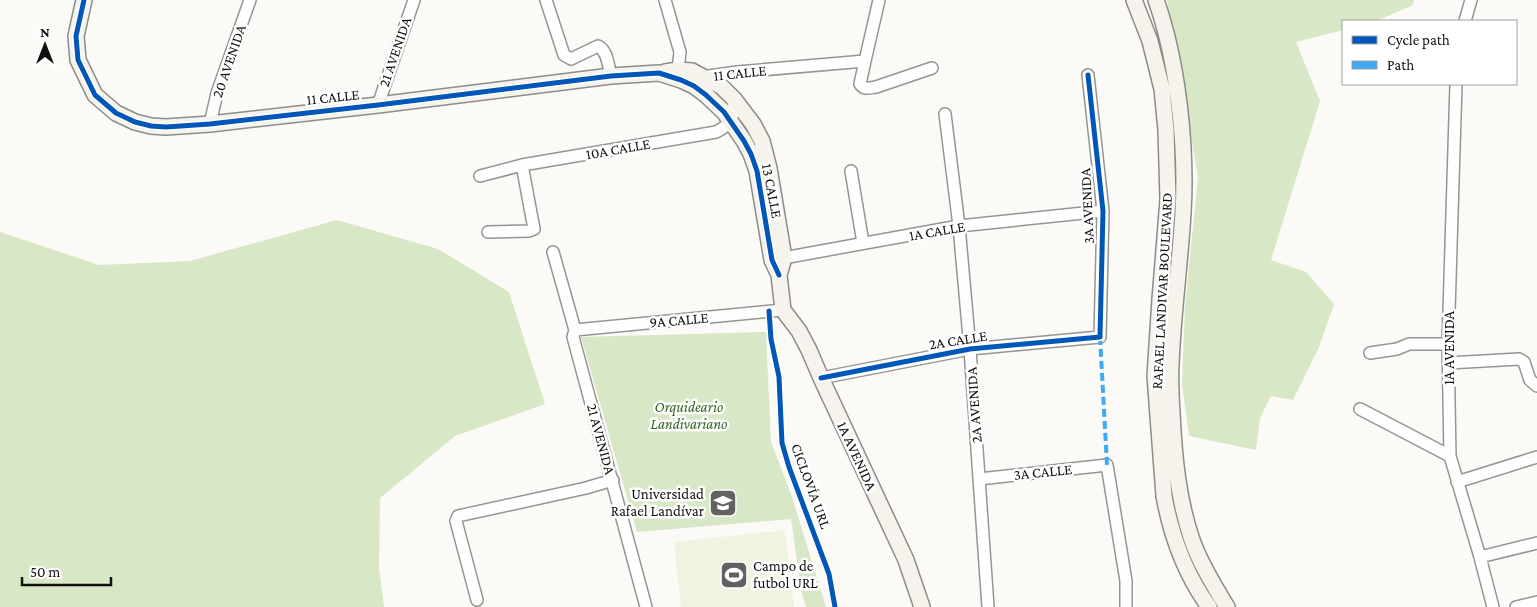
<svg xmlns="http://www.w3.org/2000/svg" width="1537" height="607" font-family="'Crimson Pro',serif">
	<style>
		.forest { fill: #d8e7c6 }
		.pitch { fill: #eff4e1 }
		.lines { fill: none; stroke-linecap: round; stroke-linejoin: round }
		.street-casing { stroke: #969594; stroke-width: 14 }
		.secondary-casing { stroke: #8c8c8a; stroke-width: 18 }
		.street { stroke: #fefefe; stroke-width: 11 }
		.secondary { stroke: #f5f3ec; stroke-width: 15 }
		.quiet { stroke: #3fa9f5; stroke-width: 4; stroke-dasharray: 8 4; stroke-linecap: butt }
		.cycleway-casing { stroke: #fff; stroke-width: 8 }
		.cycleway { stroke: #0057b8; stroke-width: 5 }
		.labels { text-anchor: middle; stroke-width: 5; stroke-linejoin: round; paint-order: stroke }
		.street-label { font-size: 15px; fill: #101010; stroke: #fff }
		.park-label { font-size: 15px; font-style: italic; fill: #346423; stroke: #fff }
		.poi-label { font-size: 15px; fill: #101010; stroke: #fff; text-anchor: end }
	</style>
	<rect width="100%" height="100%" fill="#fbfaf6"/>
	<path class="forest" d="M1167 0H1414L1413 5 1376 21H1343V30L1296 42 1320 101 1271 260 1306 272 1334 304 1319 347 1293 400 1271 396 1260 418 1256 450 1189 436 1182 384 1185 306 1198 177Z
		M337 220 438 249 509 292 545 404 455 436 380 498 379 568 384 607H0V232L99 265 190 261Z
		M766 332 771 442 791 494 826 607H806L801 590 791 519 637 532 581 337Z"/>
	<path class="pitch" d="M785 530 794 607H681L674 542Z"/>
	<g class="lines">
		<g class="street-casing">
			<path id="street" d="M546 0 564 55 571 59 598 46C608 51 608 66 611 76
				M665 0 680 52 678 70 680 76
				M1465 21 1471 0
				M865 61 860 84C864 90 869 88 876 87L932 68
				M702 77 737 72 865 61 879 0
				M1456 84 1448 344 1450 456 1480 557 1493 607
				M378 105 414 0
				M945 114 959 226 970 349 988 607
				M210 124 217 93 250 0
				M851 171 863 243
				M480 176 522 165 716 132C732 124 734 117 734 99
				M488 232 529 231 534 229 522 165
				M553 252 575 330 573 337 646 607
				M778 259 959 226 1103 211
				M575 330 783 310
				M1370 353 1397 349 1409 344H1448
				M1448 363 1519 359 1524 362 1530 380 1537 386
				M821 378 970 349 1100 337 1103 211 1088 75
				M1360 409 1450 456
				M979 479 1107 465 1126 581V607
				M1457 482 1537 457
				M1480 557 1537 543
				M477 600 456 521 458 516 586 488 613 480
				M1516 607 1537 602"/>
		</g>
		<g class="secondary-casing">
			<path id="secondary" d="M84 0 76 36 78 60 95 95 116 113 135 122 151 126 166 127 210 124 378 105 611 76 659 73 681 80 694 86 706 95 724 112 744 141 751 154 757 171 772 260 779 275
				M1134 0 1150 41 1162 89 1166 130 1168 200 1160 299 1155 376 1164 496C1171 535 1186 575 1209 607
				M1156 0C1178 62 1187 148 1183 213 1180 263 1173 314 1171 364 1170 380 1171 397 1172 413 1174 456 1178 499 1192 540 1200 563 1214 586 1227 607
				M665 72 678 70 692 71 722 87 734 99 753 124 762 141 769 168 784 258 779 275 783 310 799 331 809 350 821 378 906 560 922 607"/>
		</g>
		<use href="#street" class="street"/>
		<use href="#secondary" class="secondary"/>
		<path class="quiet" d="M1100 337 1107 465"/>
		<g class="cycleway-casing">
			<path id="cycleway" d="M84 0 76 36 78 60 95 95 116 113 135 122 151 126 166 127 210 124 378 105 611 76 659 73 681 80 694 86 706 95 724 112 744 141 751 154 757 171 772 260 779 275
				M769 311 771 339 779 377 782 443 789 467 829 574 835 607
				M821 378 970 349 1100 337 1103 211 1088 75"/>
		</g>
		<use href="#cycleway" class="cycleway"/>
	</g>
	<defs>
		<g id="university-square" transform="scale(1.4375)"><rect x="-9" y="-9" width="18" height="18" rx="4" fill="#626260" stroke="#fff"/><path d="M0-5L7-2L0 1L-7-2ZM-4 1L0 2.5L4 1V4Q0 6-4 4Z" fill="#fff"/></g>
		<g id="stadium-square" transform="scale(1.4375)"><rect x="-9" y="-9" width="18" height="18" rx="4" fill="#626260" stroke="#fff"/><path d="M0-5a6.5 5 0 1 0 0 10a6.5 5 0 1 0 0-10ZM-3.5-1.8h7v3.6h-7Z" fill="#fff"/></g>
	</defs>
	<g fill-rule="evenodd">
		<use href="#university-square" x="723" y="503"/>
		<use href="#stadium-square" x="734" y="575"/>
	</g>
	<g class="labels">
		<g class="street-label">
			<text transform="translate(395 52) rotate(-71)" y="5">21 AVENIDA</text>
			<text transform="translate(229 61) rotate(-71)" y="5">20 AVENIDA</text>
			<text transform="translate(740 73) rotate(-6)" y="5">11 CALLE</text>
			<text transform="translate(333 97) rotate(-6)" y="5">11 CALLE</text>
			<text transform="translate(618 149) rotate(-10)" y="5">10A CALLE</text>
			<text transform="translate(772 191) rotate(79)" y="5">13 CALLE</text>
			<text transform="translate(1087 206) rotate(-93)" y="5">3A AVENIDA</text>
			<text transform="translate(937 231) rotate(-10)" y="5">1A CALLE</text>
			<text transform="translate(1162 291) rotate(-87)" y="5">RAFAEL LANDIVAR BOULEVARD</text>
			<text transform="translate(679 320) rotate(-5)" y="5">9A CALLE</text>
			<text transform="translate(958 340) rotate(-9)" y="5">2A CALLE</text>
			<text transform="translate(1449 348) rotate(-90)" y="5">1A AVENIDA</text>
			<text transform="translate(974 405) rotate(-94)" y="5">2A AVENIDA</text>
			<text transform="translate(601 439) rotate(75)" y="5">21 AVENIDA</text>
			<text transform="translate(857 456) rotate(65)" y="5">1A AVENIDA</text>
			<text transform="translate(1043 472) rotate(-6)" y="5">3A CALLE</text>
			<text transform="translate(811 486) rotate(70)" y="5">CICLOVÍA URL</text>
		</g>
		<g class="park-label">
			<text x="689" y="412">Orquideario<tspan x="689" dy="17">Landivariano</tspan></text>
		</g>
		<g class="poi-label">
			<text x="704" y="499">Universidad<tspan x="704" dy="17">Rafael Landívar</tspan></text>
			<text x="753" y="571" text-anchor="start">Campo de<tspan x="753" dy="17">futbol URL</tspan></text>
		</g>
	</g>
	<rect x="1342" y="20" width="175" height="65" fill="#ffffff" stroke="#9f9f9f"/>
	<rect x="1352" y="36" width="25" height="8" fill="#0057b8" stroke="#9f9f9f"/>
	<text x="1387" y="45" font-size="15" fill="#101010">Cycle path</text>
	<rect x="1352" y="61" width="25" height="8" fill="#3fa9f5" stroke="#9f9f9f"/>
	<text x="1387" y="70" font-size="15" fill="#101010">Path</text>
	<g transform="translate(45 45)" stroke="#ffffff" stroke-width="4" paint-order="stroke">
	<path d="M0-4L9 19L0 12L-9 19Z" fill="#101010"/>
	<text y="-8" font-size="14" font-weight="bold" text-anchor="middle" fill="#101010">N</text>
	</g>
	<path d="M22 577v8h89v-8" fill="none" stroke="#101010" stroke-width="2.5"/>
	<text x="30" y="577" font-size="15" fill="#101010" stroke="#ffffff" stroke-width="4" paint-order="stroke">50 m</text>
</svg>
